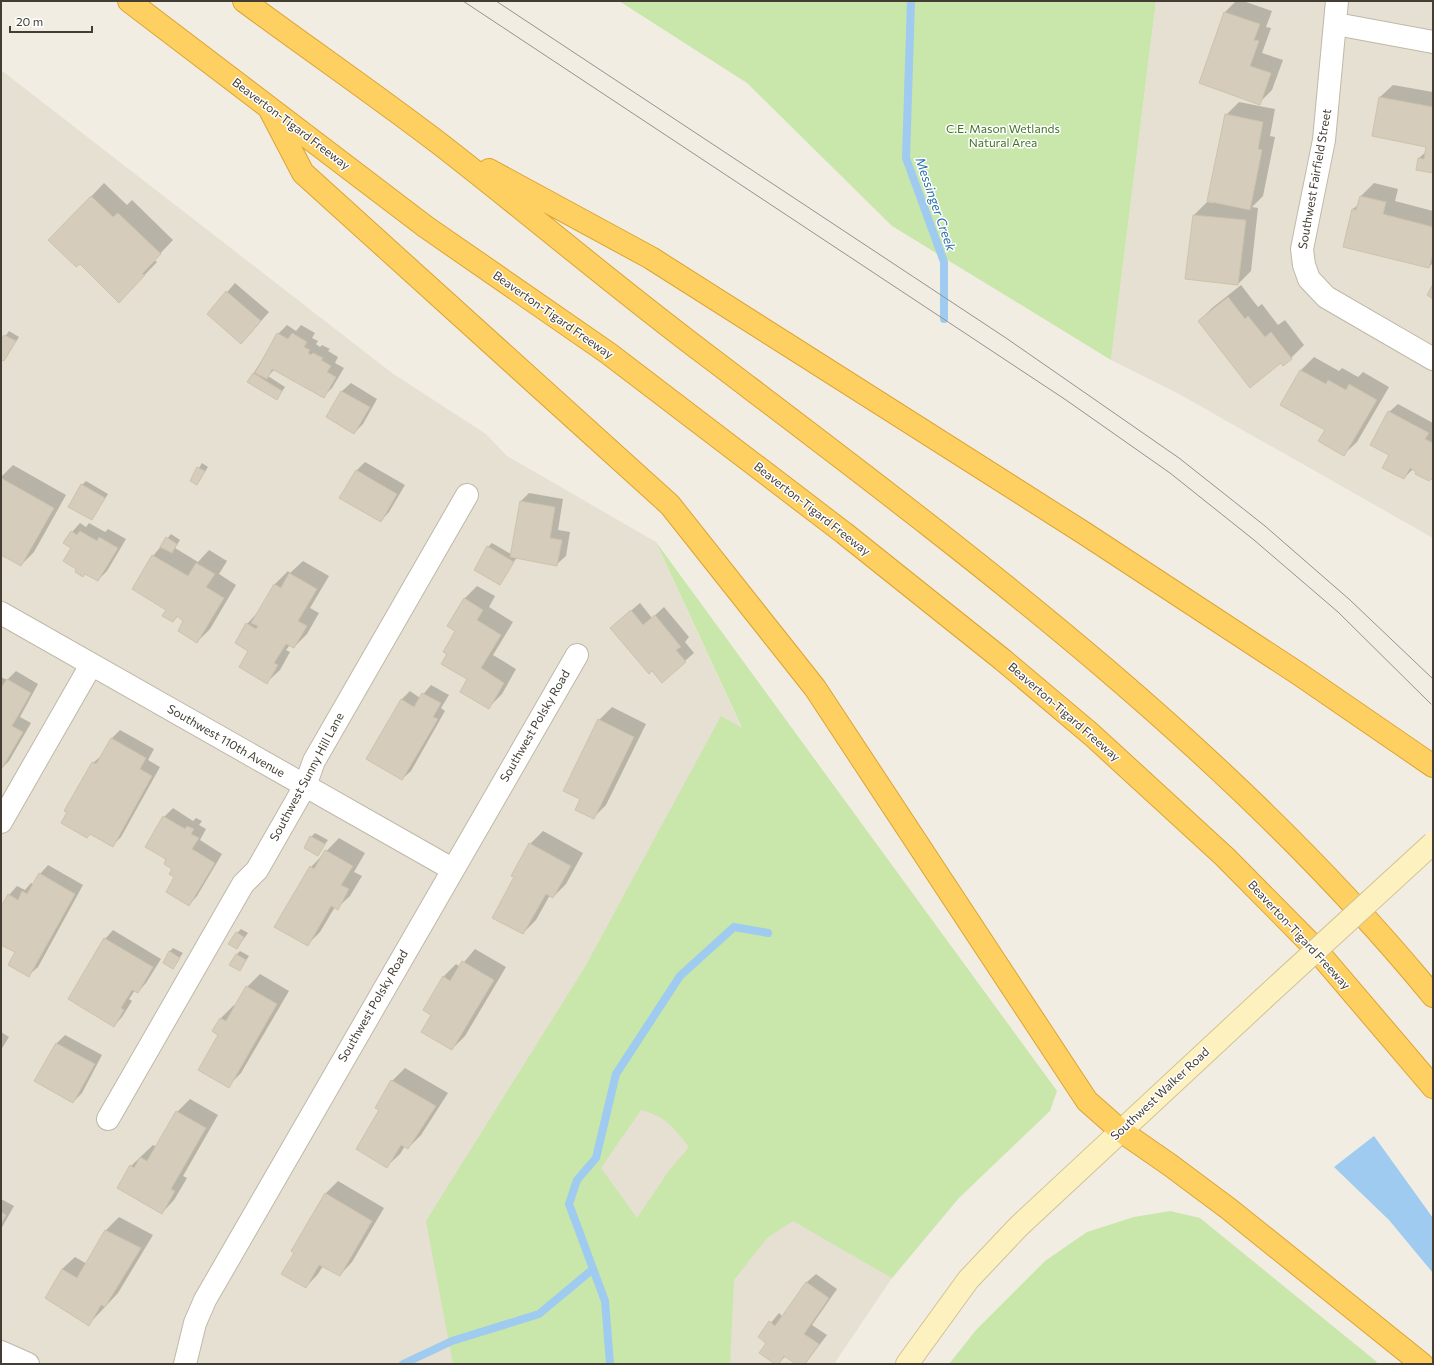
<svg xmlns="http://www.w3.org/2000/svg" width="1434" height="1365" font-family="Commissioner,sans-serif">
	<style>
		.residential { fill: #e5e0d1 }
		.green { fill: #c9e6ab; fill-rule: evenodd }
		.water { fill: #9ecbef }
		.shadow { fill: #0003 }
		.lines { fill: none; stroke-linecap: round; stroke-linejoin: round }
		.stream { stroke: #9ecbef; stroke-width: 8 }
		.building { fill: #d6ccbb; stroke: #cec2ab }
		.street-casing { stroke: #c0b8a8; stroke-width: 24 }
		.secondary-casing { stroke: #d2c392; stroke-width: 24 }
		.highway-casing { stroke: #dda431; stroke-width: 24 }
		.street { stroke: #fff; stroke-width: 22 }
		.secondary { stroke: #fef1c0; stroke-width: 22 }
		.highway { stroke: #fecf61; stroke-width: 22 }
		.tram { stroke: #939393; stroke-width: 1 }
		.secondary-bridge-casing { stroke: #d2c392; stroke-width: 24; stroke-linecap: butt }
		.secondary-bridge { stroke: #fef1c0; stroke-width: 22 }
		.labels { text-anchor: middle; stroke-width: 3; stroke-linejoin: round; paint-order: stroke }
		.street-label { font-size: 12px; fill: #433d33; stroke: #fff }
		.park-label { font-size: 12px; fill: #417427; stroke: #fff }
		.water-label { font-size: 13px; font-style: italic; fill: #2d73ae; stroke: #fff }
	</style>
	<rect width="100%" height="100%" fill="#f1ede3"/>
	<path class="residential" d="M1156 1H1433V538L1179 394 1111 360Z
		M1 70 392 373 486 434 507 456 656 542 958 1199 892 1278 834 1364H1Z"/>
	<path class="green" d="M619 1H1156L1111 360 892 226 747 83Z
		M656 542 1057 1091 1050 1111 958 1199 892 1278 793 1221 767 1238 734 1280 730 1364H453L426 1221 585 967 721 716 742 728ZM641 1110C667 1117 673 1127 689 1147L668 1172 637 1218 601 1168Z
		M1170 1211 1200 1218 1377 1362 1375 1364H949L976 1330 1045 1261 1087 1232 1134 1217Z"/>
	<path class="water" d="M1374 1136 1433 1218V1273L1389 1220 1334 1167Z"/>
	<path class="shadow" d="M1236 1H1243L1272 11 1266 27 1271 28 1262 53 1283 60 1272 90 1259 103 1200 82 1225 12Z
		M1393 85 1433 92V172L1419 158 1427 151 1428 146 1380 97Z
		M1239 102 1275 109 1270 136 1275 137 1263 196 1252 207 1258 208 1251 271 1238 284 1194 215 1207 202 1213 203 1226 115Z
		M104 183 127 205 132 200 173 240 154 260 157 262 132 288 80 263 50 240Z
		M1374 183 1398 189 1395 201 1433 211V263L1429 267 1353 209 1359 204 1361 196Z
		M235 283 269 312 250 334 208 314Z
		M1241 285 1258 307 1262 304 1278 325 1285 320 1304 345 1291 358 1281 362 1199 321 1212 308Z
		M287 325 296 331 301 325 315 333 312 338 318 341 316 344 320 347 322 345 330 349 328 351 338 357 335 363 344 368 332 388 323 397 275 369 268 376 285 387 277 399 253 374 278 334Z
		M9 331 19 337 4 360 1 358V342Z
		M1314 357 1339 371 1342 368 1358 377 1363 372 1389 387 1357 442 1344 454 1326 430 1282 405 1301 370Z
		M351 383 377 399 363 424 354 433 327 417 342 391Z
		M1398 404 1433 423V478L1413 469 1404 478 1389 412Z
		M365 462 405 485 389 512 381 521 357 470Z
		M202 463 208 467 197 484 191 481Z
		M13 465 66 495 34 552 21 565 1 554V542L4 538 1 536V477Z
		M86 481 108 494 92 519 82 485Z
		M529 493 563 499 558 530 570 532 566 556 557 564 517 557 500 584 488 547 492 543 511 554 521 501Z
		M80 523 86 527 89 523 105 532 108 529 126 539 107 571 98 580 78 569 72 547V532Z
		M171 534 180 540 175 548 198 562 209 550 227 561 219 574 236 585 210 629 197 642 185 620 178 616 173 621 168 610 153 556Z
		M303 561 329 576 310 608 319 613 307 634 294 647 290 645 286 650 290 652 280 670 267 682 249 651 247 624 259 611 275 584 288 571 290 573Z
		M477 586 495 596 489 607 513 622 493 655 516 669 502 694 489 707 448 654 457 631 464 599Z
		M640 603 652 618 664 607 689 637 685 642 694 653 662 681 620 620Z
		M16 671 38 684 20 717 31 723 9 761 1 769V677L7 680Z
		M431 685 449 695 441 708 445 711 411 771 402 779 401 700 410 691 420 698Z
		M612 707 646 724 606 805 593 818 599 720Z
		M120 730 154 749 148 760 160 767 121 837 112 846 93 763 102 755 111 739Z
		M173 808 193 821 196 818 202 821 199 825 206 829 200 840 222 854 197 896 189 905 168 859 164 817Z
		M543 831 583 853 566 884 553 897 550 895 536 920 523 933 515 877 530 844Z
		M315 833 328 840 318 854 311 837Z
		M339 838 365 853 354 872 362 876 350 896 337 908 335 907 320 932 307 945 311 867Z
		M48 865 83 885 38 967 29 975 16 952 1 944V909L9 895 17 886 25 890 31 883 34 885 40 874Z
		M241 929 248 933 237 948V933Z
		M113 930 161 959 146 983 138 992 135 990 129 999 132 1001 122 1017 114 1026 105 939Z
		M173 948 183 953 173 967 169 952Z
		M475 949 506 967 465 1036 452 1049 432 1014 443 977 456 964 460 967Z
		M240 951 249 956 240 970 236 955Z
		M260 974 289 991 241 1073 228 1086 219 1035 214 1031 221 1018 234 1005 235 1006 247 987Z
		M1 1032 9 1037 1 1050Z
		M65 1035 102 1055 82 1093 73 1102 36 1081 57 1043Z
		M405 1068 448 1093 421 1135 408 1148 405 1146 400 1154 387 1166 381 1110 392 1081Z
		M190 1099 218 1115 183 1176 187 1178 174 1200 162 1213 131 1166 153 1145 157 1147 177 1112Z
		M338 1181 384 1208 352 1262 340 1275 323 1266 318 1274 306 1287 295 1253 325 1194Z
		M1 1199 14 1206 1 1229Z
		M119 1217 153 1235 118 1293 89 1324 62 1269 75 1257 87 1264 106 1230Z
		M816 1274 837 1289 812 1325 827 1335 805 1364H797L786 1356 777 1364 767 1343 759 1337 779 1313 783 1317 807 1282Z"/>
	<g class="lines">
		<path class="stream" d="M911 1 906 158 944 262V319
			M403 1364 452 1341 539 1314 593 1269
			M610 1364 605 1301 569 1204 577 1180 596 1158 616 1074 680 976 734 927 768 933"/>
	</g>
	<path class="building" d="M1224 12 1260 24 1254 40 1259 41 1250 66 1271 73 1260 105 1199 83Z
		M1379 97 1433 107V173L1416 170 1418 158 1424 159 1426 147 1372 136Z
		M1225 114 1263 122 1258 149 1262 150 1250 210 1207 201Z
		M91 196 113 217 118 213 161 254 142 274 145 275 119 303 80 264 76 267 48 240Z
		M1360 196 1386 202 1383 214 1433 227V253L1429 268 1343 247 1352 209 1356 210Z
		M1193 215 1246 220 1238 285 1185 279Z
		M1433 284V299L1427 295Z
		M226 291 261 321 241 344 207 314Z
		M1228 297 1245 319 1248 316 1265 337 1271 332 1292 359 1283 366 1281 363 1250 388 1198 321Z
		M277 333 288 339 292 333 307 342 304 347 310 350 308 353 311 355 313 353 323 358 321 360 331 366 327 372 336 377 324 398 272 369 267 379 255 373Z
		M4 335 16 341 4 361 1 360V340Z
		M1300 370 1326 384 1328 380 1346 390 1349 384 1377 400 1344 456 1318 441 1325 430 1280 405Z
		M253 373 282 391 277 400 247 382Z
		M341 391 370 407 354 434 326 417Z
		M1388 411 1429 433 1425 439 1433 443V480L1431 479 1429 481 1415 474 1416 472 1410 468 1404 479 1382 468 1389 455 1370 445Z
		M197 467 205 471 197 485 190 481Z
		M356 470 397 494 381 522 339 498Z
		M1 478 54 508 21 566 1 555 2 538 1 537Z
		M81 484 105 498 92 520 68 507Z
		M520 501 555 507 550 538 562 540 557 566 510 557Z
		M71 531 77 535 80 531 97 541 99 537 118 548 98 581 85 574 83 577 75 572 76 569 63 561 71 548 63 543Z
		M166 537 177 544 172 553 160 547Z
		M487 546 514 562 500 585 474 570Z
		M152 555 188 576 196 563 215 574 206 587 224 598 197 643 178 631 183 621 177 616 173 622 162 616 166 610 132 589Z
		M289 573 317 589 298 621 307 626 294 648 286 644 274 663 278 665 267 684 239 667 248 651 235 643 246 623 256 629 258 626 251 623 274 584 281 588Z
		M464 598 483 610 477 620 501 635 481 668 504 683 489 709 460 692 467 679 441 664 447 654 443 652 455 631 447 626Z
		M631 610 643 625 655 615 681 647 676 650 686 662 662 683 652 671 649 674 610 628Z
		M7 679 31 693 12 726 23 732 1 770V688Z
		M422 693 441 703 433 717 438 719 402 780 366 759 401 699 414 707Z
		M598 719 634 737 594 819 575 810 580 799 563 791Z
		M111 738 146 758 140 769 152 776 113 847 90 834 87 838 61 823 67 812 64 811 92 762 96 764Z
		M163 816 185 829 187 826 194 829 191 834 199 838 192 849 215 863 189 906 166 892 174 877 169 874 172 869 164 864 166 859 145 847Z
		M310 836 325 844 318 856 304 848Z
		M529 843 571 866 553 898 546 894 523 934 492 918 514 877 511 876Z
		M325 850 353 866 341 885 349 889 338 910 331 906 308 946 274 927 310 866 314 869Z
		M39 873 75 894 29 977 8 965 15 952 1 945V907L8 894 18 900 22 891 27 894Z
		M236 932 244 937 237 949 228 944Z
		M104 938 153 967 138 993 132 990 121 1008 124 1010 114 1027 68 999Z
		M169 951 180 958 173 969 163 963Z
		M236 954 246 960 240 971 229 965Z
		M462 961 494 980 452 1050 421 1032 431 1015 423 1010 443 976 450 981Z
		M246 986 277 1004 229 1088 198 1070 218 1035 212 1031 220 1018 226 1021Z
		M56 1043 95 1064 73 1103 34 1081Z
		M391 1080 436 1106 408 1149 401 1145 387 1168 356 1149 379 1110 375 1108Z
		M176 1111 206 1128 171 1189 175 1191 162 1214 117 1188 130 1165 134 1168 140 1157 147 1161Z
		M325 1193 372 1221 340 1276 319 1265 306 1288 281 1274 294 1253 291 1251Z
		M1 1212 6 1215 1 1224Z
		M105 1230 141 1248 105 1307 101 1305 89 1326 45 1298 62 1269 77 1278Z
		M806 1282 829 1298 804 1334 819 1344 805 1364H796L784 1356 779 1364H775L759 1353 766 1343 758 1337 769 1321 775 1326Z"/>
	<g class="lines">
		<g class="street-casing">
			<path id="street" d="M1337 1 1324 140 1302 249 1304 265 1309 279 1326 297 1433 359
				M1336 24 1433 42
				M1 613 452 869
				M1 822 91 665
				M108 1119 243 884 257 870 305 786 314 761 467 495
				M1 1352 28 1364
				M185 1364 195 1323 205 1300 577 655"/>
		</g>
		<g class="secondary-casing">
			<path id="secondary" d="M907 1364 968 1280 1018 1227 1263 999"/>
		</g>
		<g class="highway-casing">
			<path id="highway" d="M129 1 426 227 608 353 844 533 1003 660 1092 735 1225 857 1312 945 1433 1087
				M244 1C309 49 376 95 440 144 530 214 617 288 709 357 964 551 1228 746 1433 996
				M269 108 303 173 670 505 815 688 1087 1101 1121 1131 1170 1165 1229 1209 1422 1364
				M489 170 651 258 1084 533 1299 674 1433 766"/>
		</g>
		<use href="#street" class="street"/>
		<use href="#secondary" class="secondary"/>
		<use href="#highway" class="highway"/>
		<path class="tram" d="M463 1 1066 400 1170 473 1254 540 1338 612 1431 704
			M496 1 1006 338 1179 458 1265 526 1350 600 1433 679"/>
		<g class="secondary-bridge-casing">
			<path id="secondary-bridge" d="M1263 999 1433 843"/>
		</g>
		<use href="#secondary-bridge" class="secondary-bridge"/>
	</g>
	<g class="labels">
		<g class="street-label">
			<text transform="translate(291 124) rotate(37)" y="4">Beaverton-Tigard Freeway</text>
			<text transform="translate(1315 179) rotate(-80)" y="4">Southwest Fairfield Street</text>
			<text transform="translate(553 315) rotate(35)" y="4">Beaverton-Tigard Freeway</text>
			<text transform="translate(812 509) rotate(38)" y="4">Beaverton-Tigard Freeway</text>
			<text transform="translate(1064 712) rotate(41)" y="4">Beaverton-Tigard Freeway</text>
			<text transform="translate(535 726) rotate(-60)" y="4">Southwest Polsky Road</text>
			<text transform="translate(226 741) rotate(30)" y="4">Southwest 110th Avenue</text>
			<text transform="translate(307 777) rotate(-62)" y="4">Southwest Sunny Hill Lane</text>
			<text transform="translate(1299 935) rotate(47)" y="4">Beaverton-Tigard Freeway</text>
			<text transform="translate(373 1006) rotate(-60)" y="4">Southwest Polsky Road</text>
			<text transform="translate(1160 1094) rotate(-43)" y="4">Southwest Walker Road</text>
		</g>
		<g class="park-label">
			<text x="1003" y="133">C.E. Mason Wetlands<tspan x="1003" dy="14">Natural Area</tspan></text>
		</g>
		<g class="water-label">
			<text transform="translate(936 204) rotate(71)" y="5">Messinger Creek</text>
		</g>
	</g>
	<rect width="1434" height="1365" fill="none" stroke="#433d33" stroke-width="4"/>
	<path d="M10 26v6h82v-6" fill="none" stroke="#433d33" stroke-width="2"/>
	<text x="16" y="26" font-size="12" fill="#433d33" stroke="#ffffff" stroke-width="3" paint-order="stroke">20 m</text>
</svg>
